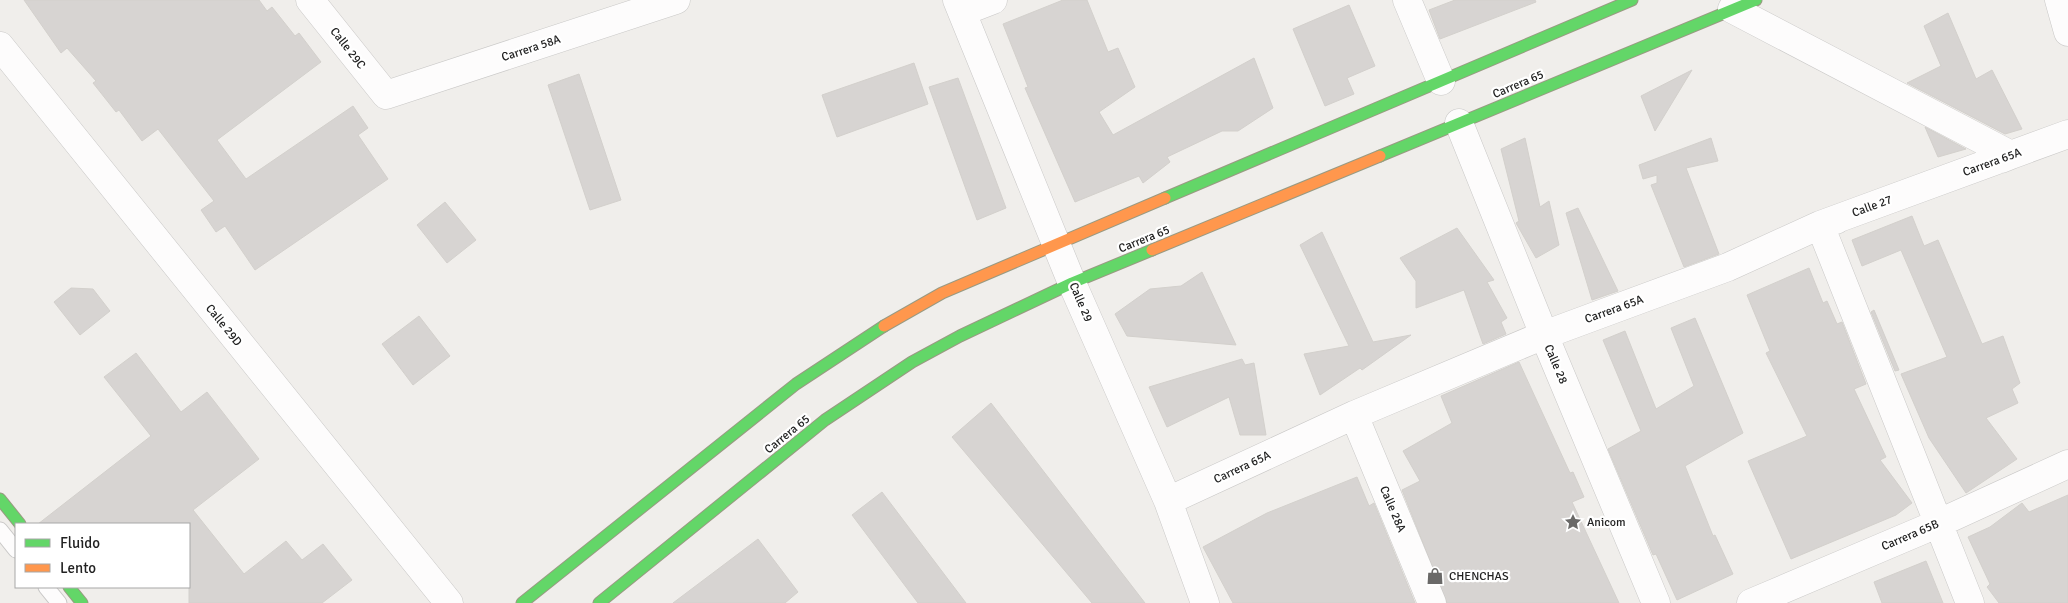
<svg xmlns="http://www.w3.org/2000/svg" width="2068" height="603" font-family="Signika,sans-serif">
	<style>
		.building { fill: #d7d4d2; stroke: #d3d0cc }
		.lines { fill: none; stroke-linecap: round; stroke-linejoin: round }
		.lane-casing { stroke: #c9c8c7; stroke-width: 17 }
		.street-casing { stroke: #c9c8c7; stroke-width: 29 }
		.fast-casing { stroke: #999a82; stroke-width: 13 }
		.slow-casing { stroke: #999a82; stroke-width: 13 }
		.lane { stroke: #fdfcfc; stroke-width: 15 }
		.street { stroke: #fdfcfc; stroke-width: 28 }
		.fast { stroke: #63d668; stroke-width: 11 }
		.slow { stroke: #ff974d; stroke-width: 11 }
		.labels { text-anchor: middle; stroke-width: 4.5; stroke-linejoin: round; paint-order: stroke }
		.street-label { font-size: 12px; fill: #222; stroke: #fff }
		.poi-label { font-size: 12px; fill: #222; stroke: #fff; text-anchor: start }
	</style>
	<rect width="100%" height="100%" fill="#f0eeeb"/>
	<path class="building" d="M24 0H259L267 11 272 7 295 36 299 33 321 62 217 140 246 179 353 106 368 128 358 135 388 179 255 270 225 226 216 232 201 210 214 201 158 129 142 141 119 110 116 112 93 83 96 81 67 48 61 53Z
		M1063 0H1087L1108 52 1118 48 1135 87 1099 112 1113 135 1254 58 1273 108 1238 131H1222L1167 157 1170 162 1143 183 1139 176 1075 202 1025 88 1028 87 1003 24Z
		M1455 0H1535L1536 2 1440 39 1429 10Z
		M1349 5 1375 66 1347 78 1354 94 1325 106 1293 29Z
		M1948 13 1976 79 1992 70 2022 129 2005 134 1907 83 1941 66 1924 26Z
		M914 63 928 104 837 137 822 95Z
		M1692 70 1655 131 1641 96Z
		M579 74 621 200 590 210 548 85Z
		M958 78 1006 208 977 220 929 87Z
		M1925 127 1966 149 1938 157Z
		M1525 138 1540 207 1549 201 1559 245 1536 258 1516 223 1519 221 1501 149Z
		M1711 138 1718 161 1686 168 1719 254 1684 267 1651 185 1657 183V175L1643 179 1639 165Z
		M445 202 476 240 447 263 417 225Z
		M1578 208 1618 291 1592 300 1566 213Z
		M1912 216 1924 246 1938 240 1982 344 2003 336 2020 383 2012 389 2018 403 1986 418 2017 459 1966 493 1929 438 1901 374 1947 357 1901 250 1862 266 1852 240Z
		M1457 228 1494 280 1487 282 1507 318 1501 322 1506 334 1483 344 1464 290 1416 308V281L1400 258Z
		M1322 232 1373 342 1411 335 1362 370 1360 368 1320 395 1304 354 1349 346 1300 245Z
		M1809 268 1823 303 1827 301 1837 324 1842 322 1866 384 1854 389 1886 457 1880 460 1912 503 1896 515 1791 559 1748 461 1807 436 1766 353 1770 351 1747 295Z
		M1202 272 1236 345 1127 336 1115 314 1150 289 1181 286Z
		M71 288 93 289 110 311 80 335 54 302Z
		M1874 310 1899 370 1895 371 1871 312Z
		M419 316 450 356 413 385 382 344Z
		M1695 318 1743 433 1685 466 1713 536 1715 535 1733 574 1677 600 1656 554 1653 555 1608 449 1641 431 1603 340 1625 331 1656 409 1694 386 1671 328Z
		M136 353 181 412 207 392 259 459 193 510 244 574 286 541 302 560 323 544 352 580 322 603H189V524H38L151 436 104 377Z
		M1242 359 1245 365 1254 363 1266 435H1240L1229 397 1167 427 1149 387Z
		M1519 362 1570 473 1573 472 1584 497 1572 502 1619 603H1447L1402 490 1420 481 1403 451 1452 423 1441 396Z
		M991 403 1145 603H1092L952 437Z
		M1357 477 1369 506 1374 503 1415 603H1233L1203 547 1267 513Z
		M882 492 966 603H918L852 515Z
		M2068 495V603H1999L1987 587 1990 584 1968 537 1990 527 2022 503 2029 512Z
		M758 539 798 592 785 603H673Z
		M1926 561 1943 603H1882L1874 582Z"/>
	<g class="lines">
		<g class="lane-casing">
			<path id="lane" d="M0 530 16 550
				M46 587 59 603"/>
		</g>
		<g class="street-casing">
			<path id="street" d="M310 0 386 95 676 0
				M957 0 1072 283 1168 501 1205 603
				M1407 0 1441 81
				M2059 0 2068 32
				M1732 9 2011 155 2001 159
				M962 12 993 0
				M0 46 449 603
				M1459 123 1544 335 1656 603
				M1836 220 1820 225 1970 603
				M1354 415 1432 603
				M1168 501 1354 415 1544 335 1728 267 1820 225 2068 134
				M1751 603 1937 524 2068 464"/>
		</g>
		<g class="fast-casing">
			<path id="fast" d="M1380 156 1756 0
				M1165 198 1632 0
				M0 499 20 524
				M69 587 82 603
				M522 603 796 384 884 326
				M599 603 825 420 912 362 960 336 1072 283 1152 250"/>
		</g>
		<g class="slow-casing">
			<path id="slow" d="M1152 250 1380 156
				M884 326 942 293 1165 198"/>
		</g>
		<use href="#lane" class="lane"/>
		<use href="#street" class="street"/>
		<use href="#fast" class="fast"/>
		<use href="#slow" class="slow"/>
	</g>
	<defs>
		<g id="sight-bare" transform="scale(1.35)"><path d="M0-6L1.8-2.2L6-1.7L2.9 1.2L3.7 5.4L0 3.3L-3.7 5.4L-2.9 1.2L-6-1.7L-1.8-2.2Z" fill="#6a6968" stroke="#fff" stroke-width="2.5" paint-order="stroke"/></g>
		<g id="shop-bare" transform="scale(1.35)"><path d="M-5-2.5h2.3a2.7 3.5 0 0 1 5.4 0H5L5.5 6h-11ZM-1.5-2.5h3a1.5 2.3 0 0 0-3 0Z" fill="#6a6968" stroke="#fff" stroke-width="2.5" paint-order="stroke"/></g>
	</defs>
	<g fill-rule="evenodd">
		<use href="#sight-bare" x="1573" y="522"/>
		<use href="#shop-bare" x="1435" y="576"/>
	</g>
	<g class="labels">
		<g class="street-label">
			<text transform="translate(348 48) rotate(52)" y="4">Calle 29C</text>
			<text transform="translate(531 48) rotate(-18)" y="4">Carrera 58A</text>
			<text transform="translate(1518 84) rotate(-23)" y="4">Carrera 65</text>
			<text transform="translate(1992 162) rotate(-20)" y="4">Carrera 65A</text>
			<text transform="translate(1872 206) rotate(-20)" y="4">Calle 27</text>
			<text transform="translate(1144 239) rotate(-22)" y="4">Carrera 65</text>
			<text transform="translate(1081 302) rotate(67)" y="4">Calle 29</text>
			<text transform="translate(1614 309) rotate(-20)" y="4">Carrera 65A</text>
			<text transform="translate(224 325) rotate(51)" y="4">Calle 29D</text>
			<text transform="translate(1556 364) rotate(67)" y="4">Calle 28</text>
			<text transform="translate(787 434) rotate(-39)" y="4">Carrera 65</text>
			<text transform="translate(1242 467) rotate(-25)" y="4">Carrera 65A</text>
			<text transform="translate(1393 509) rotate(67)" y="4">Calle 28A</text>
			<text transform="translate(1910 535) rotate(-23)" y="4">Carrera 65B</text>
		</g>
		<g class="poi-label">
			<text x="1587" y="526">Anicom</text>
			<text x="1449" y="580">CHENCHAS</text>
		</g>
	</g>
	<rect x="15" y="523" width="175" height="65" fill="#ffffff" stroke="#a7a7a7"/>
	<rect x="25" y="539" width="25" height="8" fill="#63d668" stroke="#a7a7a7"/>
	<text x="60" y="548" font-size="15" fill="#222222">Fluido</text>
	<rect x="25" y="564" width="25" height="8" fill="#ff974d" stroke="#a7a7a7"/>
	<text x="60" y="573" font-size="15" fill="#222222">Lento</text>
</svg>
